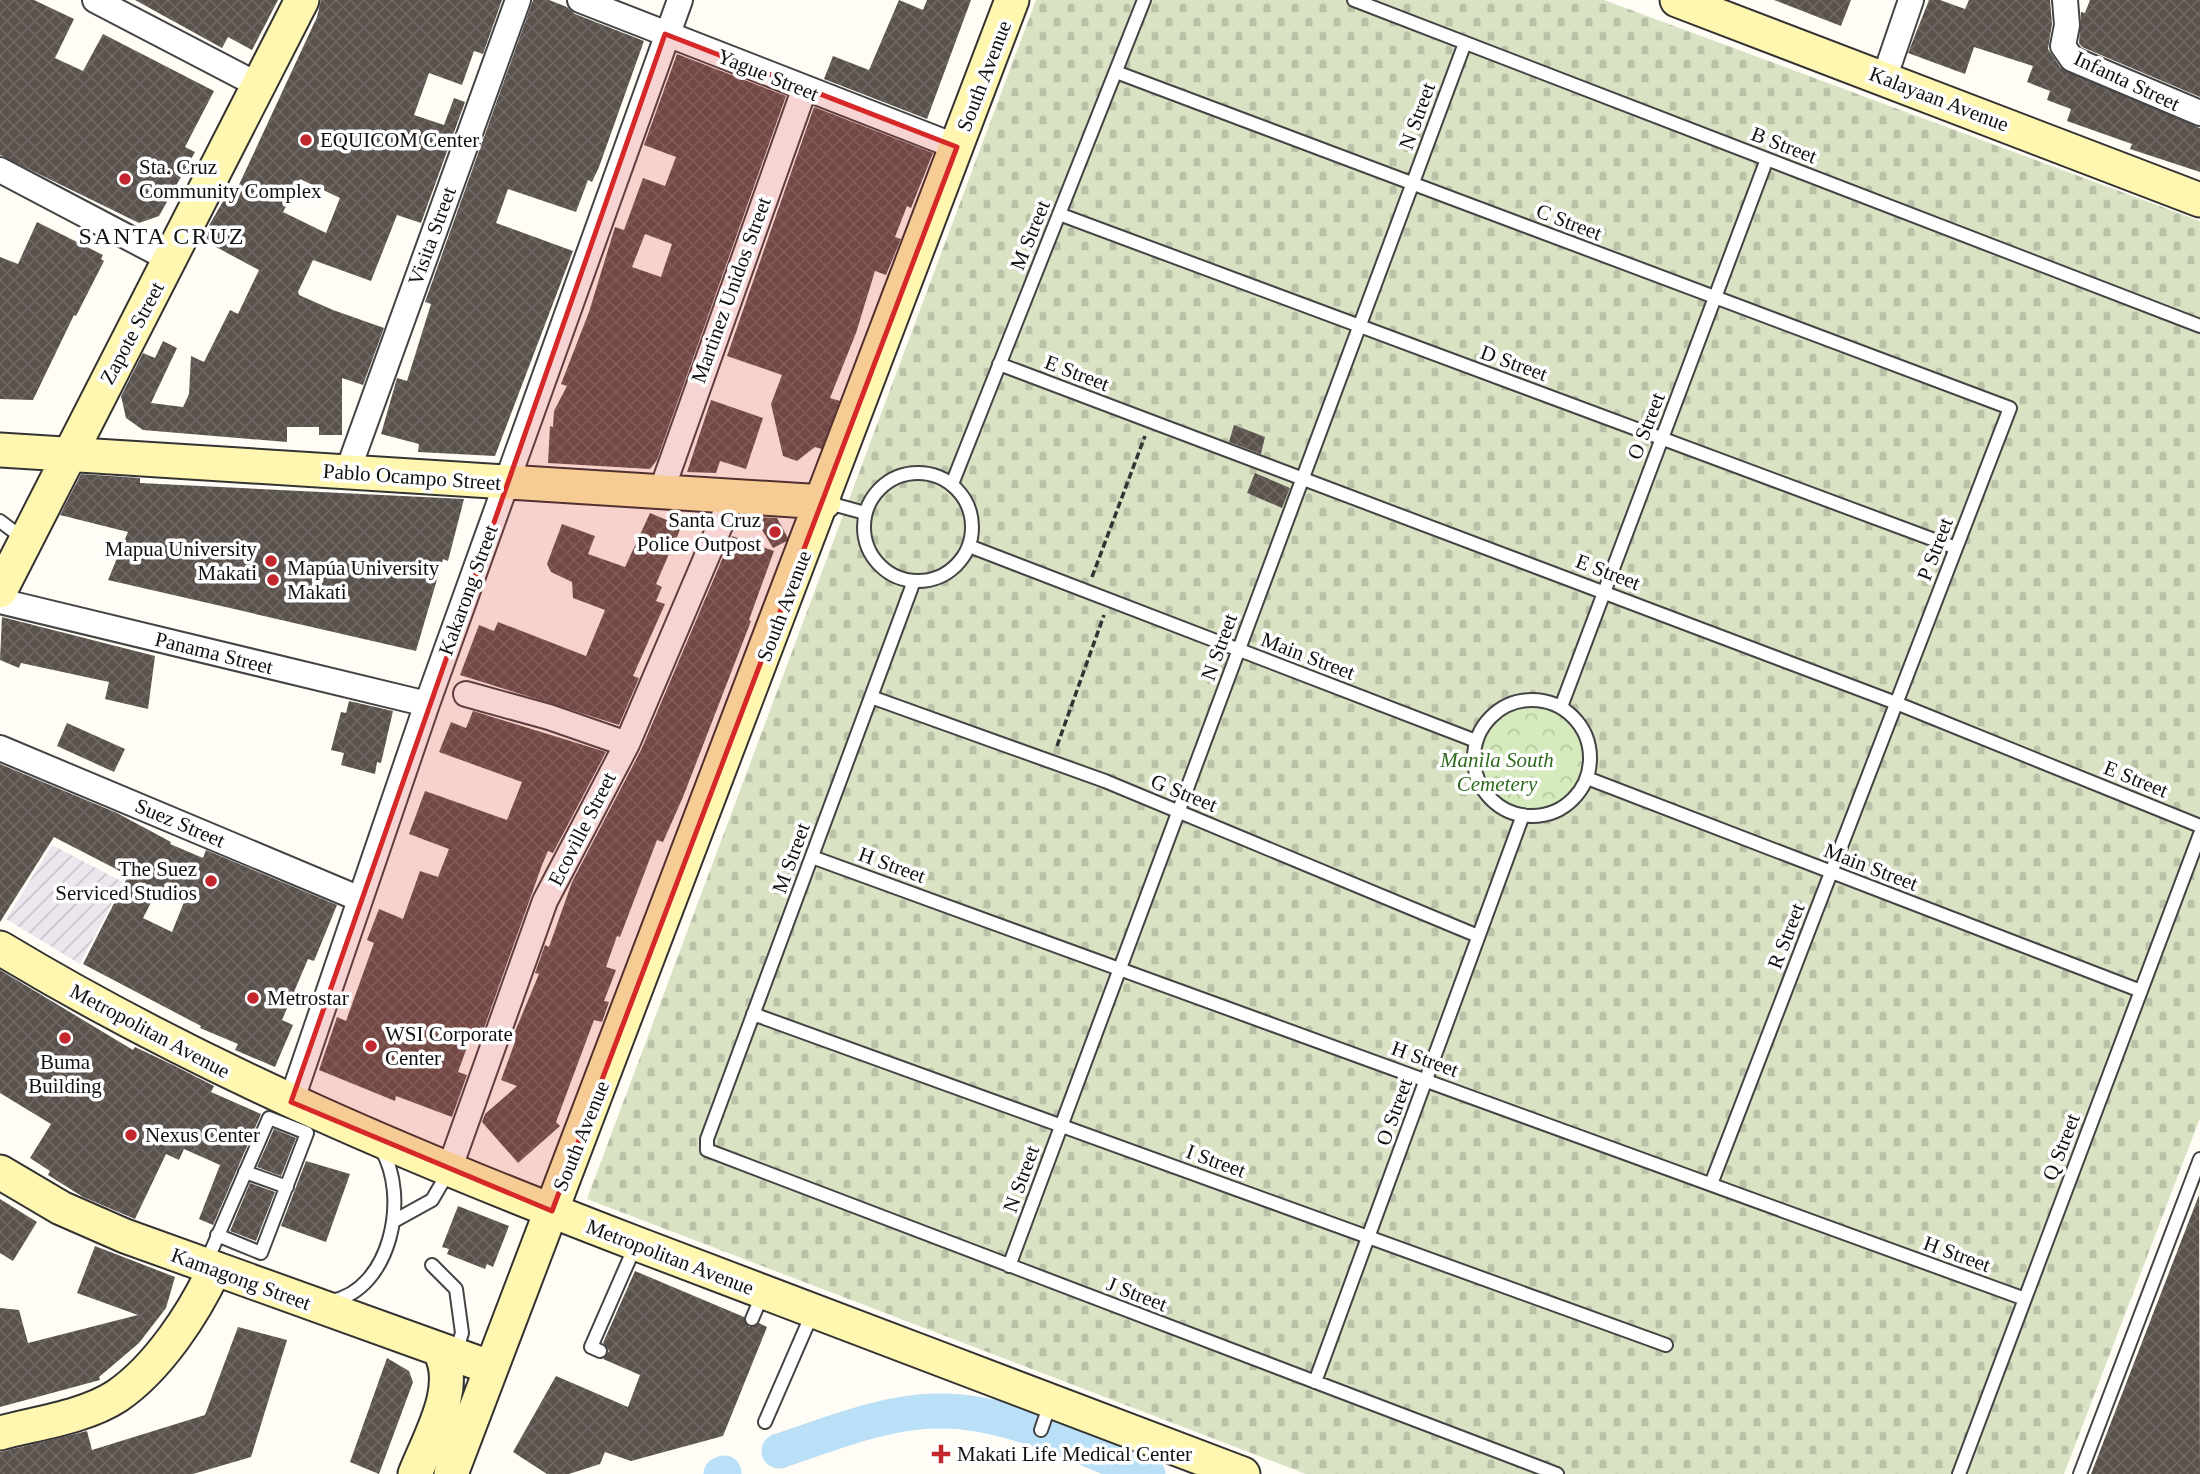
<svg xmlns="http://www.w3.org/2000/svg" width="2200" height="1474" font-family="'Times New Roman',serif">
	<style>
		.industrial { fill: url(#industrial-furrows) }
		.cemetery { fill: url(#cemetery-stones) }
		.park { fill: url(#park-crowns) }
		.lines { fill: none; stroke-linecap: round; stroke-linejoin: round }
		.river { stroke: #b9e0f7; stroke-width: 35 }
		.building { fill: url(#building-cross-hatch); fill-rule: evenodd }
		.lane-casing { stroke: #444; stroke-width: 16 }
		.street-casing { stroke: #444; stroke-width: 28 }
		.secondary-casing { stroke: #333; stroke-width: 37 }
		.path { stroke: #333; stroke-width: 3.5; stroke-dasharray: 7 3.5; stroke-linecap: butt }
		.lane { stroke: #fff; stroke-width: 12 }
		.street { stroke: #fff; stroke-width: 24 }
		.secondary { stroke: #fff6b0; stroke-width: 33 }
		.marked { fill: #d62828; fill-opacity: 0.2; stroke: #d62828; stroke-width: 5; stroke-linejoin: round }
		.poi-dot { fill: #c4262e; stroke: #fff; stroke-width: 2.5 }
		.labels { text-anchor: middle; stroke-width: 7; stroke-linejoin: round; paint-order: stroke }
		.street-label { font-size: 21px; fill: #111; stroke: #fff }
		.poi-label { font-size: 21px; fill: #111; stroke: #fff; text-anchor: start }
		.park-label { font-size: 21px; font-style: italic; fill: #2f6b1f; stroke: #fff }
		.quarter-label { font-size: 24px; letter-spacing: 2px; fill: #111; stroke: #fff }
	</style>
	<defs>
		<pattern id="industrial-furrows" width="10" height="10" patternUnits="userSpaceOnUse" patternTransform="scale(1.75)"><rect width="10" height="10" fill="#eee6ef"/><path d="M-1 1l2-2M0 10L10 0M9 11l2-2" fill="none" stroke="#cbc4cc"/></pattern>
		<pattern id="cemetery-stones" width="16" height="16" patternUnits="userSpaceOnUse" patternTransform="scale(1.75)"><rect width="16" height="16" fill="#d9e3c4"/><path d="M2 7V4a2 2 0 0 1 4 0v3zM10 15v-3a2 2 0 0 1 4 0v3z" fill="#b9c2a7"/></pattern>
		<pattern id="park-crowns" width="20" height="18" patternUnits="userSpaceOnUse" patternTransform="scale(1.75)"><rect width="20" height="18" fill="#d5ebbd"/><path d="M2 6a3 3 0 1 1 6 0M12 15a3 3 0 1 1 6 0" fill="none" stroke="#b6c8a1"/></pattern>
		<pattern id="building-cross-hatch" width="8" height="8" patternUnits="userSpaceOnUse" patternTransform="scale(1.75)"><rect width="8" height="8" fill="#5a524d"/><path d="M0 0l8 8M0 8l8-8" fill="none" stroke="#6d6662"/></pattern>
	</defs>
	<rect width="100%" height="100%" fill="#fffdf5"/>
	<path class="industrial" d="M52 845 123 882 80 964 6 919Z"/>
	<path class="cemetery" d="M1036 0H1604L2200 221V1118L2064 1474H1306L587 1199Z"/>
	<path class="park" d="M1474 758a58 58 0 1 1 116 0a58 58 0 1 1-116 0Z"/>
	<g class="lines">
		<path class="river" d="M779 1451C831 1434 884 1411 939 1411 1009 1410 1084 1449 1148 1474
			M721 1474 724 1473"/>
	</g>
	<path class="building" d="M0 0H34L74 19 55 58 83 71 103 34 214 91 185 147 195 152 159 216 139 223 0 155Z
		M135 0H278L252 50 228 37 222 48Z
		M321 0H502L483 54 474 51 462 85 429 73 414 115 444 125 454 98 465 102 421 223 397 215 371 281 313 260 298 292 299 295 333 310 384 328 363 385 342 378V435H319V427H287V442L143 430 126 418 121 396 143 353 155 358 163 341 177 348 151 403 183 407 189 394 191 356 204 362 230 310 238 314 259 270 201 239 232 186 237 189 317 17ZM300 179 340 198 326 233 283 212Z
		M533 0H549L567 7 575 14 644 41 599 167 592 182 588 180 576 212 508 189 496 223 573 251 495 456 418 452 419 444 381 434 397 378 407 381 431 304 425 302Z
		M899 0 923 10 927 0H971L927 119 824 79 833 56 869 70Z
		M1774 0H1851L1841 26Z
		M1929 0H1940L1965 9 1969 0H2050L2052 24 2048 49 2060 67 2200 128V172L2130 149 2132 144 2067 121 2071 109 2047 100 2050 91 2027 82 2033 66 1974 47 1965 74 1908 53Z
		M2090 0H2200V97L2082 47 2079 43 2081 12 2085 13Z
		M677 54 786 96 657 460 650 469 548 463 550 426 553 427 554 411 567 386 561 384 589 312 615 227 624 230 643 178 665 186 676 157 644 145ZM645 234 672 244 661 277 632 267Z
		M814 107 933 153 911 208 907 206 895 237 901 239 886 275 875 271 856 333 830 398 840 401 822 449 815 447 797 461 783 456 771 404 782 375 727 356Z
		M37 222 103 255 101 259 104 261 76 316 74 315 33 400 0 399V257L18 264Z
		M711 400 763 418 746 469 720 461 716 473 687 472Z
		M1234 425 1265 437 1261 454 1229 442Z
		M1255 473 1290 488 1282 508 1247 493Z
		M81 474 140 478V483L464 499 448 561 443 559 416 651 108 580 128 532 60 515Z
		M650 513 681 526 671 555 669 554 656 584 662 587 656 601 665 604 633 676 639 678 619 725 460 675 479 625 494 631 498 622 586 656 605 610 573 598 572 582 551 572 547 564 562 524 595 536 588 554 625 567Z
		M754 517 777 518 788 538 787 541 773 548Z
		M732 536 774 551 749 620 751 621 683 797 663 842 657 840 620 937 617 936 606 967 616 970 604 1001 609 1002 602 1022 594 1020 556 1122 560 1126 518 1163 482 1122 485 1114 517 1086 501 1080 515 1042 511 1041 539 974 535 973 545 945 549 947 572 882 641 750Z
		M2 617 155 656 148 709 105 699 109 682 21 663 19 668 0 660Z
		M349 701 393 711 381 763 377 762 375 774 341 765 344 753 331 750 341 712 346 713Z
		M473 711 606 752 553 853 548 851 542 865 483 1031 474 1028 458 1072 467 1075 452 1117 396 1096 395 1101 319 1070 337 1017 346 1021 374 943 367 940 379 909 403 919 420 871 438 877 449 849 409 834 425 791 507 820 522 782 439 752 451 722 466 728Z
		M67 723 125 749 114 772 57 746Z
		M0 764 117 813 171 842 170 844 203 858 206 850 337 905 314 961 308 959 282 1020 293 1025 275 1067 235 1050 238 1044 200 1028 201 1026 83 964 128 876 116 869 54 837 0 922ZM157 891 184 902 172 932 143 918Z
		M0 970 133 1050 135 1047 175 1066 214 1086 211 1092 261 1114 213 1225 199 1219 220 1165 184 1149 179 1160 166 1154 135 1219 83 1197 48 1175 50 1171 30 1158 51 1124 0 1093Z
		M274 1129 296 1138 281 1176 257 1167Z
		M306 1161 350 1174 326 1242 281 1226Z
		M250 1183 275 1192 256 1241 230 1231Z
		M2199 1195 2200 1474H2091Z
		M0 1199 37 1222 13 1261 0 1253Z
		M458 1206 509 1226 493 1267 487 1264 485 1269 447 1254 449 1249 442 1247Z
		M95 1246 175 1277 166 1308 139 1343 99 1377 100 1380 0 1407V1308L19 1310 28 1343 138 1315 77 1293Z
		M635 1271 744 1317 749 1327 759 1323 767 1327 723 1436 631 1461 605 1452 600 1464 569 1474H547L513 1452 556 1376 628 1407 640 1375 603 1359 609 1351 603 1343Z
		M238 1327 287 1340 251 1457 193 1474H0V1452L87 1431 92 1450 205 1415Z
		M387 1358 409 1371 413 1382 379 1474 350 1462Z"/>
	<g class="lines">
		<g class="lane-casing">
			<path id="lane" d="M1354 0 2200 326
				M1116 72 2010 408 1711 1184
				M1059 214 1956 548
				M999 364 1896 703 2200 826
				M864 527a54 54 0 1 1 108 0a54 54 0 1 1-108 0Z
				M952 484 1144 0
				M825 502 865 513
				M0 521 25 540
				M969 546 1476 741
				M914 581 707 1139V1150L1557 1474
				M871 697 1105 781 1478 936
				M1474 758a58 58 0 1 1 116 0a58 58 0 1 1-116 0Z
				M1561 707 1767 159
				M1587 778 2141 991
				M812 857 2025 1299
				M753 1014 1666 1345
				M245 1172 287 1187
				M394 1221 432 1200 449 1171
				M206 1263 269 1118 307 1133 261 1253 217 1235
				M432 1265 456 1289 462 1333 456 1352
				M1009 1266 1465 43
				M331 1301C391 1290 410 1196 381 1149
				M752 1319 763 1293
				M600 1351 591 1347 636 1244
				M1315 1382 1523 815
				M765 1422 812 1314
				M1041 1430 1051 1401
				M1959 1474 2200 834
				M2080 1474 2200 1159"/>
		</g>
		<g class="street-casing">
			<path id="street" d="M95 0 260 86
				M580 0 957 147
				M2065 0 2067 25 2063 46 2072 59 2200 113
				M1884 79 1911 0
				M0 170 171 260
				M347 473 518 0
				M661 492 804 90
				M0 601 427 704
				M466 694 549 717 627 744
				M0 748 360 899
				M291 1102 427 704 680 0
				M449 1170 545 901 627 744 733 495"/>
		</g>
		<g class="secondary-casing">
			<path id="secondary" d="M1677 0 2200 200
				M0 450 824 502
				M0 591 302 0
				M0 948C204 1071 418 1160 640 1245 841 1322 1042 1397 1243 1474
				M0 1172 61 1208 125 1236 489 1367
				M0 1433C37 1423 85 1417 117 1396 158 1368 194 1313 214 1270
				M415 1474C429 1438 461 1386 439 1350
				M451 1474C639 983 827 492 1012 0"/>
		</g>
		<path class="path" d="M1092 577 1145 436
			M1057 746 1104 615"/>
		<use href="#lane" class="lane"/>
		<use href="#street" class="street"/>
		<use href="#secondary" class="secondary"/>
	</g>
	<path class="marked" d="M665 34 957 147 552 1211 291 1102Z"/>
	<g class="poi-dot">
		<circle cx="306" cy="140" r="7"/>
		<circle cx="125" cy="179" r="7"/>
		<circle cx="775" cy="532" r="7"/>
		<circle cx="271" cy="561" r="7"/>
		<circle cx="273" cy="580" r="7"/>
		<circle cx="211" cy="881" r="7"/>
		<circle cx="253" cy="998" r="7"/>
		<circle cx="65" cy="1038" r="7"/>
		<circle cx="371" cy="1046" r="7"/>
		<circle cx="131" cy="1135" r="7"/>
		<path d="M937.5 1443.5h7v7h7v7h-7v7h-7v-7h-7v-7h7z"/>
	</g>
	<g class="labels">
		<g class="street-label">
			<text transform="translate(768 75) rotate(22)" y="7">Yague Street</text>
			<text transform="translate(984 76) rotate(-69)" y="7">South Avenue</text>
			<text transform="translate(2127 81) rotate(25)" y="7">Infanta Street</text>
			<text transform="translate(1939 99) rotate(21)" y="7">Kalayaan Avenue</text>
			<text transform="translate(1417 116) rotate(-70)" y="7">N Street</text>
			<text transform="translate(1784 145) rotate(21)" y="7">B Street</text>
			<text transform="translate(1569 222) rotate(21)" y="7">C Street</text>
			<text transform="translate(1030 235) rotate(-68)" y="7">M Street</text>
			<text transform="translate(432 236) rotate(-70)" y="7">Visita Street</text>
			<text transform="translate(731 290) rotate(-70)" y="7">Martinez Unidos Street</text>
			<text transform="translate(132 333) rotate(-62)" y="7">Zapote Street</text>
			<text transform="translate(1514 363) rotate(20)" y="7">D Street</text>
			<text transform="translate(1077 373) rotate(21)" y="7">E Street</text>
			<text transform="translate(1646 426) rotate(-69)" y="7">O Street</text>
			<text transform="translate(412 477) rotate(4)" y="7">Pablo Ocampo Street</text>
			<text transform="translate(1935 549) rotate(-69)" y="7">P Street</text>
			<text transform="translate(1608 572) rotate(21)" y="7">E Street</text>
			<text transform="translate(468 590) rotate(-70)" y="7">Kakarong Street</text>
			<text transform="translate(784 606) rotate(-69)" y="7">South Avenue</text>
			<text transform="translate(1219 647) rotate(-70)" y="7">N Street</text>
			<text transform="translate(214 653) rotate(14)" y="7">Panama Street</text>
			<text transform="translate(1308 656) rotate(21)" y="7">Main Street</text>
			<text transform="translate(2136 779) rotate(22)" y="7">E Street</text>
			<text transform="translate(1184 793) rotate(22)" y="7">G Street</text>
			<text transform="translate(180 823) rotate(23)" y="7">Suez Street</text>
			<text transform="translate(582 829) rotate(-63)" y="7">Ecoville Street</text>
			<text transform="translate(791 858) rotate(-70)" y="7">M Street</text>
			<text transform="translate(892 865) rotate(20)" y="7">H Street</text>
			<text transform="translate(1871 867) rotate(21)" y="7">Main Street</text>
			<text transform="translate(1786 936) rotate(-69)" y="7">R Street</text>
			<text transform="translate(150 1031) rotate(28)" y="7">Metropolitan Avenue</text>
			<text transform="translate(1425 1059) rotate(20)" y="7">H Street</text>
			<text transform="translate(1394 1112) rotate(-70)" y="7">O Street</text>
			<text transform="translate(581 1136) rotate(-68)" y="7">South Avenue</text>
			<text transform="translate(2061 1147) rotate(-69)" y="7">Q Street</text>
			<text transform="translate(1216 1161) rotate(20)" y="7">I Street</text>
			<text transform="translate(1021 1179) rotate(-70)" y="7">N Street</text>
			<text transform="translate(1957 1254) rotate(20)" y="7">H Street</text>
			<text transform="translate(670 1257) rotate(21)" y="7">Metropolitan Avenue</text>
			<text transform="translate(241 1279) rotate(20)" y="7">Kamagong Street</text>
			<text transform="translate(1137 1294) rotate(21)" y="7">J Street</text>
		</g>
		<g class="poi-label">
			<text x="320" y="147">EQUICOM Center</text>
			<text x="139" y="174">Sta. Cruz<tspan x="139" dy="24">Community Complex</tspan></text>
			<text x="761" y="527" text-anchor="end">Santa Cruz<tspan x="761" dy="24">Police Outpost</tspan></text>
			<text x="257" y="556" text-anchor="end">Mapua University<tspan x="257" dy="24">Makati</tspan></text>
			<text x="287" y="575">Mapúa University<tspan x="287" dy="24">Makati</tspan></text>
			<text x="197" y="876" text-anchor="end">The Suez<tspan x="197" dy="24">Serviced Studios</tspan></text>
			<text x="267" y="1005">Metrostar</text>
			<text x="385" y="1041">WSI Corporate<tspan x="385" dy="24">Center</tspan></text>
			<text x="65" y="1069" text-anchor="middle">Buma<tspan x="65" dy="24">Building</tspan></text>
			<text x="145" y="1142">Nexus Center</text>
			<text x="957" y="1461">Makati Life Medical Center</text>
		</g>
		<g class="park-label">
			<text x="1497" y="767">Manila South<tspan x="1497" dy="24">Cemetery</tspan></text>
		</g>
		<g class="quarter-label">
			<text x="162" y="244">SANTA CRUZ</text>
		</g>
	</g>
</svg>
